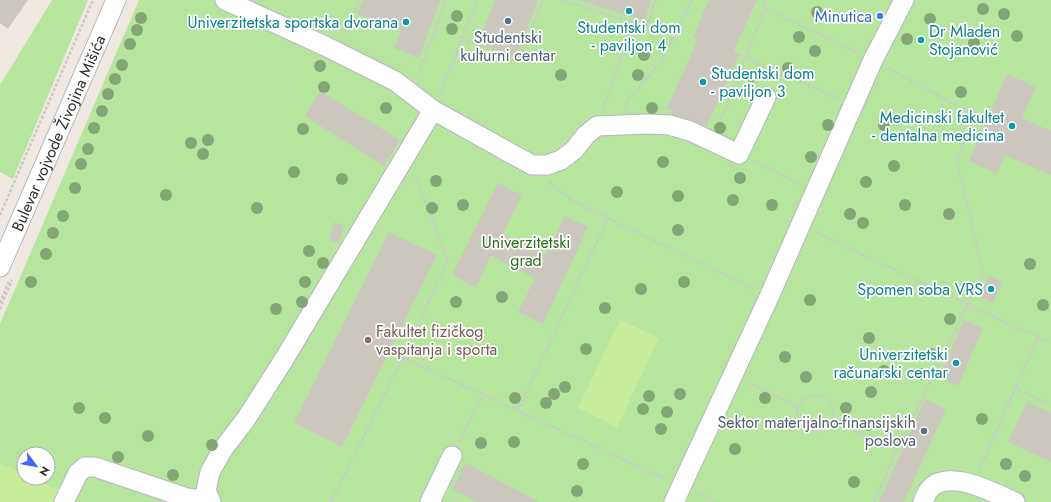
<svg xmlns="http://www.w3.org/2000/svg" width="1051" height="502" font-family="Jost,sans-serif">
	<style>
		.grass { fill: #b6e59e; fill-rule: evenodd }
		.pitch { fill: #c9ec9a }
		.building { fill: #cbc7bf }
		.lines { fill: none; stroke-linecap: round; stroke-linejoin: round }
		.minor-casing { stroke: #b4b7c1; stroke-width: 21 }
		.path { stroke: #c9c9c9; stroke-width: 2.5; stroke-dasharray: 3 2; stroke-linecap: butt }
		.minor { stroke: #fff; stroke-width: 19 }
		.tree { fill: #84a574 }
		.culture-dot { fill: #0f9aa8; stroke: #fff; stroke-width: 1.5 }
		.shop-dot { fill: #3f7fe0; stroke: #fff; stroke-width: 1.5 }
		.service-dot { fill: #5c6f8a; stroke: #fff; stroke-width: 1.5 }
		.education-dot { fill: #8d6e63; stroke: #fff; stroke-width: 1.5 }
		.labels { text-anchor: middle; stroke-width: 3.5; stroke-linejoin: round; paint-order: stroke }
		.shop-label { font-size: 16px; fill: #366cbe; stroke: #fff; text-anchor: end }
		.culture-label { font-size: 16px; fill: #0d838f; stroke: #fff; text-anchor: end }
		.service-label { font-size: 16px; fill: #4e5e75; stroke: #fff }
		.street-label { font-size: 16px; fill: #2e2e2e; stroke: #fff }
		.park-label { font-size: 16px; fill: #2c6e1b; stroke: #fff }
		.education-label { font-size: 16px; fill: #785e54; stroke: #fff; text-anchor: start }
	</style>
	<rect width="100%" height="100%" fill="#efe9e1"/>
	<path class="grass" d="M52 0H88L13 179 0 172V85Z
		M139 0H1051V502H0V324ZM24 454H48V478H24Z"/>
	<path class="pitch" d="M620 320 659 338 617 427 578 408Z
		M0 463 24 474V478H33L64 493 59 502H0Z"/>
	<path class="building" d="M0 0H28L8 29 0 23Z
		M363 0H440L419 58 394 48 401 30 358 14Z
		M495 0H538L516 57 478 42Z
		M579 0H651L645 21Z
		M709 0H757L734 50 739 55 707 126 701 124 698 129 670 116 672 111 667 108 698 39 693 37Z
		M1007 74 1036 87 1022 118 1051 131V175L1005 155 997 174 969 161Z
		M320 91 400 140 384 166 305 116Z
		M498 183 522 195 503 234 546 255 565 216 588 227 543 324 518 312 535 278 491 256 476 287 452 275Z
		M334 222 344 225 339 243 329 240Z
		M389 232 437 255 342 447 294 423Z
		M989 275 1002 281 993 303 979 297Z
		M964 320 983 328 958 386 939 377Z
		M925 399 946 409 904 502H879Z
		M1027 402 1051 413V462L1008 442Z
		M466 463 539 502H477L452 489Z"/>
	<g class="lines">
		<g class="minor-casing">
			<g id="minor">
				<path d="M225 0 325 46 395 81 433 110 532 165H547L561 160 574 150 586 135 597 126 646 124 669 125 690 131 739 154 766 97"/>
				<path id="s1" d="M0 267 116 0"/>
				<path d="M64 502 78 473 85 467H95L187 498 210 501"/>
				<path d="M211 502 206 491 210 472 223 449 246 419 283 361 433 110"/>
				<path d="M430 502 452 456"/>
				<path d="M674 502 769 297 873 60 904 0"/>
				<path d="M923 502C925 498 926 494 928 491 946 466 994 493 1015 502"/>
			</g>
		</g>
		<path class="path" d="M562 0 633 23
			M764 0 765 8 858 53
			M346 37 359 0
			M462 39 519 60 543 0
			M739 55 838 98
			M418 76 446 0
			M440 94 477 0
			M603 109 633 23 646 27 656 0
			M626 109 627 102 663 59 692 0
			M976 116 986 121
			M719 125 765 8
			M754 161 800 184
			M549 182 573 201 753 289
			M0 215 93 0
			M816 232 968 305 1051 343
			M0 303 9 281
			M0 309 12 280
			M389 351 665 479
			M748 383 799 406
			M1015 388 1051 405
			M797 413a18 18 0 1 1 36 0a18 18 0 1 1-36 0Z
			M518 411 608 218
			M831 420 897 451
			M460 441 482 395
			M980 468 1038 337
			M697 493 717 502
			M451 499 457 502
			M331 502 403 357 448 260 415 175
			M874 502 897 451 983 273 957 160 976 116 887 68"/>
		<use href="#minor" class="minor"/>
	</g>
	<g class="tree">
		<circle cx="983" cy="9" r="6"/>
		<circle cx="817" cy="12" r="6"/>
		<circle cx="1004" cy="14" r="6"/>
		<circle cx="457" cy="16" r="6"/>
		<circle cx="141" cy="18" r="6"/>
		<circle cx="930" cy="19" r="6"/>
		<circle cx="452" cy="29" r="6"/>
		<circle cx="137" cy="30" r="6"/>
		<circle cx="1017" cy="36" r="6"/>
		<circle cx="799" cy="37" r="6"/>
		<circle cx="907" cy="39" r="6"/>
		<circle cx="974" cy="43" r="6"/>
		<circle cx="130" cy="44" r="6"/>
		<circle cx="815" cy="51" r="6"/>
		<circle cx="644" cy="55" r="6"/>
		<circle cx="122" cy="65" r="6"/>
		<circle cx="320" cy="66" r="6"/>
		<circle cx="788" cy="68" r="6"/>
		<circle cx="561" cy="75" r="6"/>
		<circle cx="638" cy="75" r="6"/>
		<circle cx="752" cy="76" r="6"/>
		<circle cx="115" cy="79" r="6"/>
		<circle cx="324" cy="87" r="6"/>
		<circle cx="961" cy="92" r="6"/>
		<circle cx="108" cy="94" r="6"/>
		<circle cx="386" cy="108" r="6"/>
		<circle cx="652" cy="108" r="6"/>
		<circle cx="102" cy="111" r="6"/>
		<circle cx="828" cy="125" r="6"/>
		<circle cx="884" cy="125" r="6"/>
		<circle cx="94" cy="128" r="6"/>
		<circle cx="720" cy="128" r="6"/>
		<circle cx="303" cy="129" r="6"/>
		<circle cx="208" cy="140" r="6"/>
		<circle cx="191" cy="143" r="6"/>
		<circle cx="88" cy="149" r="6"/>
		<circle cx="203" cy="154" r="6"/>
		<circle cx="811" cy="157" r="6"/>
		<circle cx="663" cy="162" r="6"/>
		<circle cx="81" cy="164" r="6"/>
		<circle cx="894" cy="166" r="6"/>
		<circle cx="294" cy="172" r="6"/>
		<circle cx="740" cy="178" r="6"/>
		<circle cx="342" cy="179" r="6"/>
		<circle cx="436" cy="181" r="6"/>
		<circle cx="866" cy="182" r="6"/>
		<circle cx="75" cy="188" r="6"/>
		<circle cx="617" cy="192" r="6"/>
		<circle cx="166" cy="195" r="6"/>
		<circle cx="678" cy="196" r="6"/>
		<circle cx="733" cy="200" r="6"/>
		<circle cx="463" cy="205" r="6"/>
		<circle cx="772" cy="205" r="6"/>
		<circle cx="905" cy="205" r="6"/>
		<circle cx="257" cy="208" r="6"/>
		<circle cx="432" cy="208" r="6"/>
		<circle cx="850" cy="214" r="6"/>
		<circle cx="949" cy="214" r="6"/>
		<circle cx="63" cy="216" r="6"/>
		<circle cx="863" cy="223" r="6"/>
		<circle cx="678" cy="230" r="6"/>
		<circle cx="53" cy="233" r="6"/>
		<circle cx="309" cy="251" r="6"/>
		<circle cx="46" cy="254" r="6"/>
		<circle cx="323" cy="263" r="6"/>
		<circle cx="1030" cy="264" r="6"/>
		<circle cx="31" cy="282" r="6"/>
		<circle cx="305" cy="282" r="6"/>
		<circle cx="684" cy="282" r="6"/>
		<circle cx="641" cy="289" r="6"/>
		<circle cx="502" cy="297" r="6"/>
		<circle cx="810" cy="300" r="6"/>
		<circle cx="302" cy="302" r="6"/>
		<circle cx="456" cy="302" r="6"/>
		<circle cx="1043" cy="305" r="6"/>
		<circle cx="605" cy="308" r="6"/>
		<circle cx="276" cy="309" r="6"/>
		<circle cx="950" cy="319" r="6"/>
		<circle cx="869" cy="338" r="6"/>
		<circle cx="586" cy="349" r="6"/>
		<circle cx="931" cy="354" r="6"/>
		<circle cx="785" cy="357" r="6"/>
		<circle cx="884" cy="371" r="6"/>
		<circle cx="921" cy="374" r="6"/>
		<circle cx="806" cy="377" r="6"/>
		<circle cx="565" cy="387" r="6"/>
		<circle cx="871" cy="392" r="6"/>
		<circle cx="554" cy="394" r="6"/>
		<circle cx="680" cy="394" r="6"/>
		<circle cx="649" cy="396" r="6"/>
		<circle cx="515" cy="398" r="6"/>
		<circle cx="765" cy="398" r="6"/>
		<circle cx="546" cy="403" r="6"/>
		<circle cx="79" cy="408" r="6"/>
		<circle cx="846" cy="408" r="6"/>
		<circle cx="643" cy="409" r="6"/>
		<circle cx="667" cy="412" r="6"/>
		<circle cx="105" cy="418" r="6"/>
		<circle cx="982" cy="419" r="6"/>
		<circle cx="868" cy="425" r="6"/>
		<circle cx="661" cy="429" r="6"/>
		<circle cx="148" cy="436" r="6"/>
		<circle cx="514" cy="442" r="6"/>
		<circle cx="481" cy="443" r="6"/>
		<circle cx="212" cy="445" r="6"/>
		<circle cx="735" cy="449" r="6"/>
		<circle cx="118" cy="457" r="6"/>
		<circle cx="583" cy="464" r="6"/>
		<circle cx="1006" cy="464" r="6"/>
		<circle cx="173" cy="475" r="6"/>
		<circle cx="1025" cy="476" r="6"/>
		<circle cx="854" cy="482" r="6"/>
		<circle cx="577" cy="491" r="6"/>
	</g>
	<g class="culture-dot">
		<circle cx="629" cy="11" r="4"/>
		<circle cx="406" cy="22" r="4"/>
		<circle cx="921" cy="40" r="4"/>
		<circle cx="703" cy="82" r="4"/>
		<circle cx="1012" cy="126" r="4"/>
		<circle cx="991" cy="289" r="4"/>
		<circle cx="956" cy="363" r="4"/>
	</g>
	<circle class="shop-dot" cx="880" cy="16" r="4"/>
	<g class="service-dot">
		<circle cx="508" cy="21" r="4"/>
		<circle cx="924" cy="431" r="4"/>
	</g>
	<circle class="education-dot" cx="368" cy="340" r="4"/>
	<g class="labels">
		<g class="shop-label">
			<text x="872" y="22">Minutica</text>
		</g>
		<g class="culture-label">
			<text x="398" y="28">Univerzitetska sportska dvorana</text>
			<text x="629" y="33" text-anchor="middle">Studentski dom<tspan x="629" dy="18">- paviljon 4</tspan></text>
			<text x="929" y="37" text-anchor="start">Dr Mladen<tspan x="929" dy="18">Stojanović</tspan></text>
			<text x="711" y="79" text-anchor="start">Studentski dom<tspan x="711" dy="18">- paviljon 3</tspan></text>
			<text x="1004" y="123">Medicinski fakultet<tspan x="1004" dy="18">- dentalna medicina</tspan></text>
			<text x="983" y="295">Spomen soba VRS</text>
			<text x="948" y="360">Univerzitetski<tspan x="948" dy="18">računarski centar</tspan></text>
		</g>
		<g class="service-label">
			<text x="508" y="43">Studentski<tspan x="508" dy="18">kulturni centar</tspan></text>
			<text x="916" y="428" text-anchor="end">Sektor materijalno-finansijskih<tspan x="916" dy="18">poslova</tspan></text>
		</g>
		<g class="street-label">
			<text dy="6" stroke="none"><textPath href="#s1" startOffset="146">Bulevar vojvode Živojina Mišića</textPath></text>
		</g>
		<g class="park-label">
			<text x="526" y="248">Univerzitetski<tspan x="526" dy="18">grad</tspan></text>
		</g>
		<g class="education-label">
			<text x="376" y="337">Fakultet fizičkog<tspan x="376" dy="18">vaspitanja i sporta</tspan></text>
		</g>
	</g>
	<g transform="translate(36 466) rotate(122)"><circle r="19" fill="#ffffff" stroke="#ababab"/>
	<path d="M0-3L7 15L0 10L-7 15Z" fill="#4264fb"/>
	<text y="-6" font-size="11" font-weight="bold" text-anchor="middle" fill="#2e2e2e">N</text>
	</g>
</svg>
